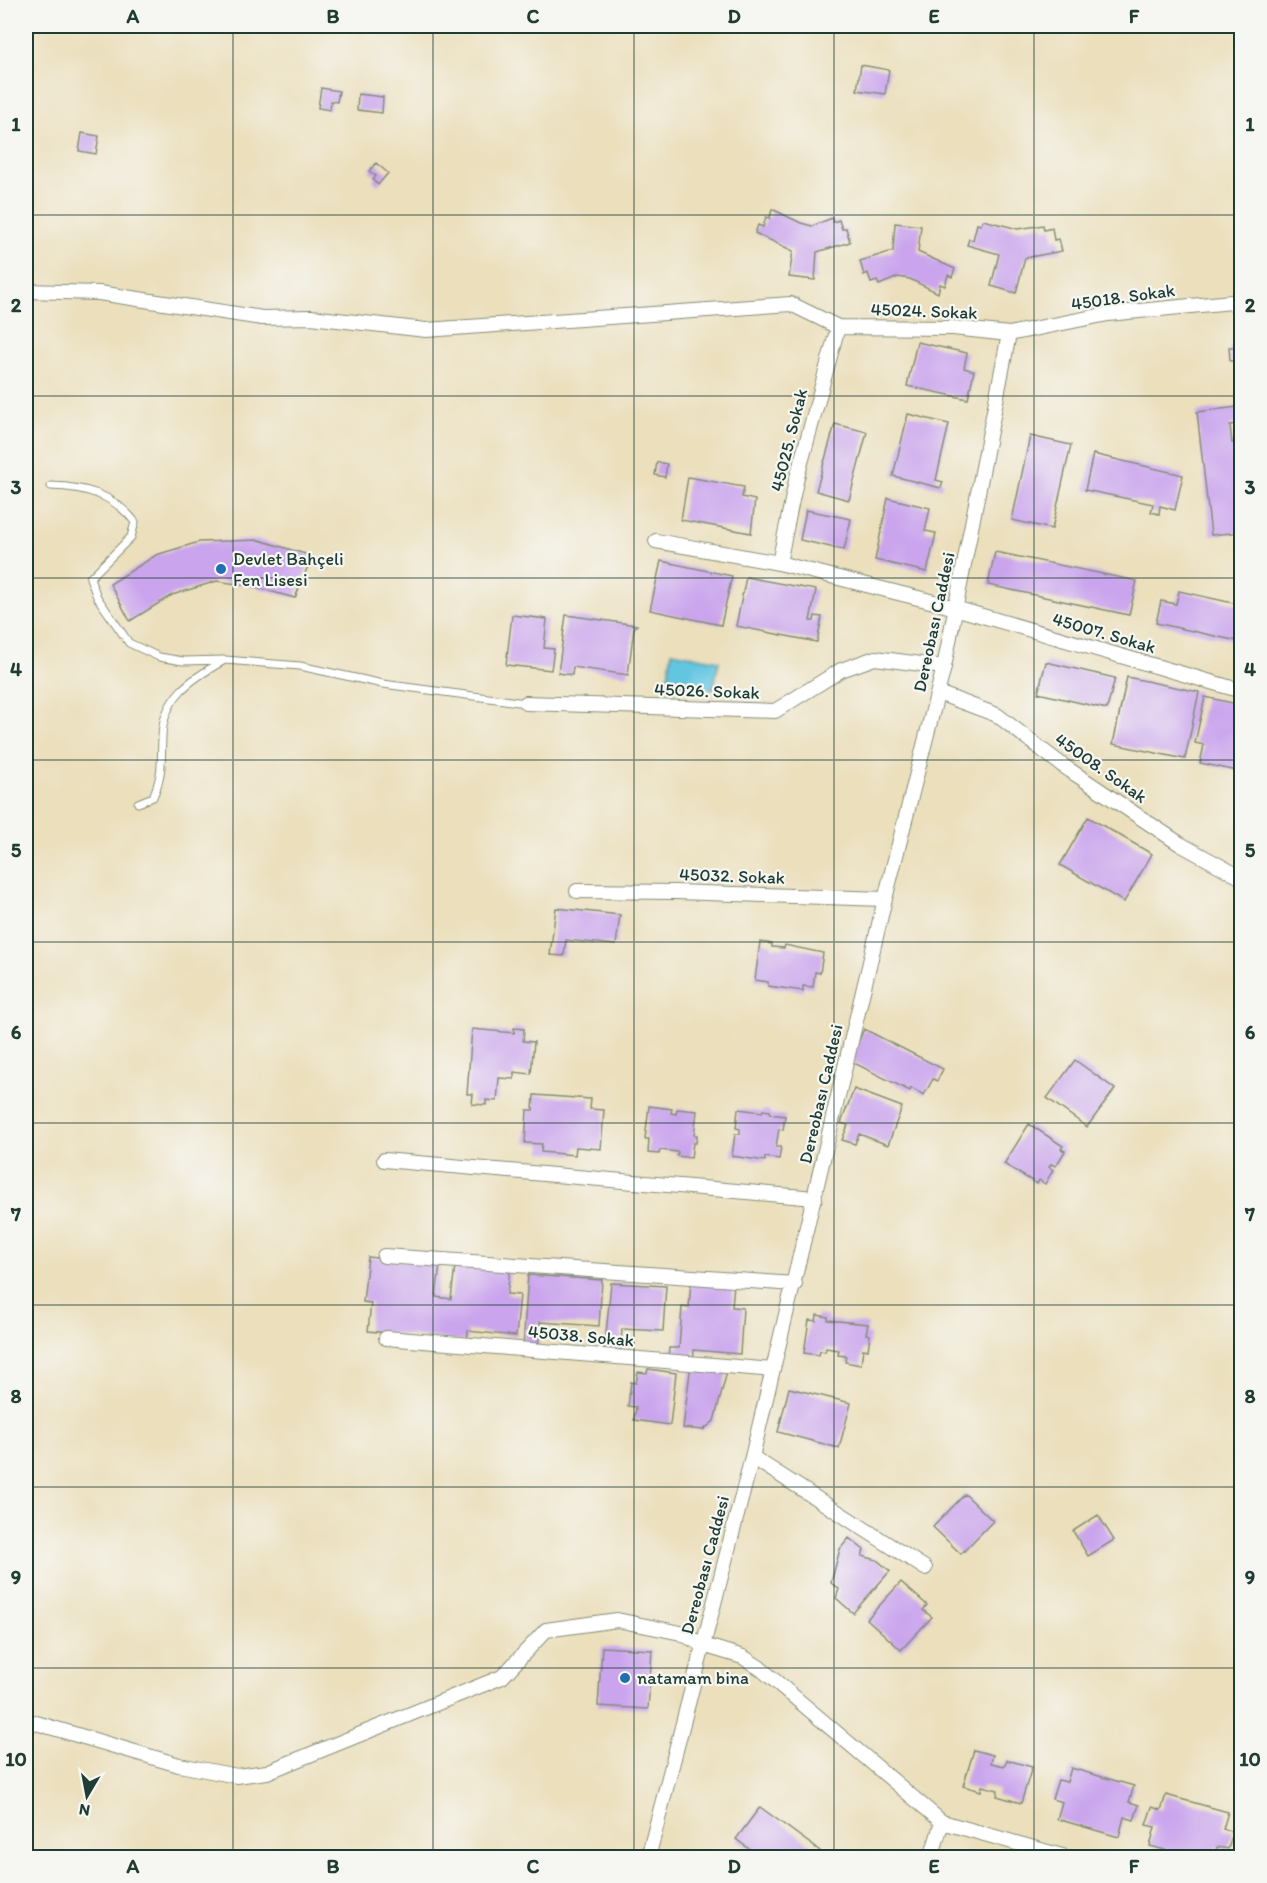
<svg xmlns="http://www.w3.org/2000/svg" width="1267" height="1883" font-family="Itim,sans-serif">
	<style>
		.water { fill: #63c6e1; stroke: #41828a; stroke-width: 1.5 }
		.building { fill: #caa5ed }
		.lines { fill: none; stroke-linecap: round; stroke-linejoin: round }
		.service-casing { stroke: #858e78; stroke-width: 9 }
		.minor-casing { stroke: #858e78; stroke-width: 16 }
		.service { stroke: #fff; stroke-width: 7 }
		.minor { stroke: #fff; stroke-width: 14 }
		.grid { fill: none; stroke: #1f3d34; stroke-width: 1.5; stroke-opacity: 0.55 }
		.poi-dot { fill: #1f6fb2; stroke: #f6f6f2; stroke-width: 2 }
		.labels { text-anchor: middle; stroke-width: 4.5; stroke-linejoin: round; paint-order: stroke }
		.street-label { font-size: 18px; fill: #1f3d34; stroke: #f6f6f2 }
		.poi-label { font-size: 18px; fill: #1f3d34; stroke: #f6f6f2; text-anchor: start }
		.neatline { fill: none; stroke: #1f3d34; stroke-width: 2 }
		.grid-label { font-size: 20px; text-anchor: middle; font-weight: bold; fill: #1f3d34 }
	</style>
	<rect width="100%" height="100%" fill="#f6f6f2"/>
	<filter id="ink" filterUnits="userSpaceOnUse"><feTurbulence type="fractalNoise" baseFrequency=".0167" numOctaves="2"/><feDisplacementMap in="SourceGraphic" scale="12" xChannelSelector="R" yChannelSelector="G"/><feConvolveMatrix kernelMatrix="1 2 1 2 8 2 1 2 1" color-interpolation-filters="sRGB"/></filter>
	<filter id="wash" filterUnits="userSpaceOnUse"><feTurbulence type="fractalNoise" baseFrequency=".008" numOctaves="4" result="noise"/><feDisplacementMap in="SourceGraphic" scale="24" xChannelSelector="R" yChannelSelector="G"/><feGaussianBlur stdDeviation="1.35" result="paint"/><feColorMatrix in="noise" values="0 0 0 0 0 0 0 0 0 0 0 0 0 0 0 0 0 1.4 0 .05"/><feComposite in="paint" operator="in"/></filter>
	<g filter="url(#wash)">
		<rect width="100%" height="100%" fill="#ebdfbc"/>
		<path class="water" d="M672 652 719 661 713 690 667 682Z"/>
		<g id="blocks">
			<path class="building" d="M861 65 889 70 885 94 857 90Z
				M321 88 339 91 337 102 331 101 330 110 318 108Z
				M358 94 383 97 382 113 357 110Z
				M82 133 99 136 96 154 79 151Z
				M376 163 388 173 378 185 373 180 376 176 369 171Z
				M772 209 801 223 812 226 832 218 833 222 839 220 842 229 846 228 850 242 817 252 815 280 789 277 793 251 755 233 758 225 763 227 766 217 770 218Z
				M983 220 1018 229 1043 225 1044 230 1052 228 1054 240 1059 239 1062 251 1025 258 1016 293 991 286 999 254 967 245 969 239 973 240 977 224 981 225Z
				M895 223 921 226 918 252 955 269 952 277 948 275 945 286 940 284 938 293 910 279 898 277 879 285 877 281 871 283 868 273 864 275 860 261 893 251Z
				M917 342 967 353 964 368 974 371 968 399 907 386Z
				M1229 347H1242V361H1230Z
				M1237 407 1239 424 1230 425 1232 443 1242 442V493H1239L1242 532 1211 535 1197 412Z
				M908 414 949 424 936 480 943 482 941 488 893 476Z
				M835 424 867 432 849 500 816 491Z
				M1030 436 1071 445 1052 529 1012 520Z
				M1093 454 1183 475 1175 510 1160 506 1159 514 1151 512 1153 504 1085 490Z
				M657 462 667 464 665 477 655 475Z
				M688 477 744 487 742 497 755 500 751 533 681 520Z
				M888 498 930 508 925 531 936 533 927 572 875 560Z
				M806 510 851 519 844 550 800 540Z
				M259 540 312 556 295 598 251 586 217 581 172 595 130 621 110 584 156 555 199 542Z
				M995 552 1137 581 1129 615 988 585Z
				M661 561 732 576 721 625 650 610Z
				M746 577 816 590 810 621H814L815 616 822 617 817 642 736 626Z
				M1179 591 1242 605V642L1156 623 1161 601 1176 604Z
				M512 615 547 619 544 648 554 649 551 670 506 665Z
				M566 615 637 625 634 628 628 675 573 667 572 675 558 673Z
				M1046 662 1115 678 1107 709 1038 693Z
				M1127 677 1199 692 1185 759 1113 744Z
				M1205 697 1242 705V772L1200 763 1204 745 1195 743Z
				M1088 817 1152 854 1124 902 1060 865Z
				M556 908 620 915 616 945 566 940 564 956 550 955Z
				M760 942 772 944V947L784 948 785 945 823 953 820 973 815 972 813 987 803 986V991L768 986V982L755 980Z
				M514 1028 524 1029 523 1041 534 1042 531 1074 514 1072V1079L499 1078 497 1101 486 1100V1105L472 1104 473 1094H467L472 1029 514 1033Z
				M864 1029 943 1069 937 1081 933 1079 924 1095 911 1088 910 1091 850 1061Z
				M1075 1060 1115 1089 1087 1127 1047 1098Z
				M854 1089 902 1107 888 1145 859 1134 855 1144 842 1140 848 1125 841 1123Z
				M534 1095 591 1099 590 1109 604 1110 601 1149 576 1147 575 1155 541 1152 542 1144 525 1143 527 1110H533Z
				M649 1106 672 1109 671 1113 676 1114 677 1109 697 1111 694 1135H697L696 1143H693L691 1158 677 1156 678 1152 660 1150 659 1154 648 1153 649 1139H645Z
				M738 1109 762 1112 763 1110 770 1111V1114L785 1116 783 1130 779 1129 776 1147H781L779 1159 765 1157V1161L732 1156 735 1134H740V1129L736 1128Z
				M1029 1124 1063 1146 1061 1149 1065 1151 1056 1166 1051 1164 1049 1167 1053 1170 1045 1184 1039 1180 1037 1184 1004 1164Z
				M368 1257 440 1265 436 1297 451 1299 455 1266 510 1271 507 1294 520 1295 516 1336 468 1331 467 1341 368 1331 371 1303 363 1302Z
				M528 1275 602 1280 599 1326 540 1322 538 1349 523 1348Z
				M691 1280 734 1284 732 1307 743 1308 740 1354 694 1350 693 1363 668 1361 669 1348H679L682 1307 689 1308Z
				M611 1283 666 1286 663 1331 622 1329 620 1356 604 1355Z
				M817 1315 828 1317V1320L868 1324 866 1334 870 1335 868 1350 863 1349 861 1365 845 1362 846 1356 838 1355 839 1350 826 1348 825 1352 820 1351 819 1355 804 1353 809 1320 816 1321Z
				M691 1364 728 1368 714 1421 703 1430 683 1428Z
				M648 1369 676 1373 670 1425 634 1420 636 1407 628 1406 631 1382 636 1383 638 1372 647 1373Z
				M789 1388 851 1403 839 1448 778 1432Z
				M965 1494 993 1521 961 1554 933 1527Z
				M1098 1515 1114 1540 1088 1556 1073 1531Z
				M849 1538 864 1550 862 1556 877 1560 890 1571 853 1613 836 1598 839 1589 831 1583 840 1549Z
				M901 1582 927 1605 923 1610 932 1617 901 1650 867 1619Z
				M602 1647 652 1650 648 1709 598 1706Z
				M974 1750 993 1755 991 1763 1004 1766 1007 1760 1032 1767 1021 1803 997 1796 998 1790 982 1786 981 1791 963 1786Z
				M1071 1768 1134 1786 1129 1802 1139 1805 1134 1820 1124 1817 1119 1837 1057 1819 1062 1802 1052 1799 1058 1780 1067 1782Z
				M1166 1795 1228 1812 1223 1829 1233 1832 1228 1849 1217 1847 1214 1858H1194L1150 1846 1155 1827 1146 1825 1152 1807 1161 1810Z
				M760 1807 820 1851 815 1858H761L736 1839Z"/>
		</g>
	</g>
	<g filter="url(#ink)">
		<use href="#blocks" fill-opacity="0" stroke="#858e78" stroke-width="1.5"/>
		<g class="lines">
			<g class="service-casing">
				<path id="service" d="M51 486C85 487 113 494 135 522L131 537 90 578 97 597 129 643 159 657 183 661 225 660 300 666 383 684 526 703
					M138 803 153 797C163 774 161 761 162 737 163 697 191 679 223 661"/>
			</g>
			<g class="minor-casing">
				<path id="minor" d="M26 291 99 293 262 318 311 317 426 330 791 304 838 327 953 328 1009 334 1108 314 1242 301
					M656 541 779 563 934 602 1242 691
					M779 563 796 481 838 327
					M938 693 997 715 1062 765 1180 844 1242 878
					M526 703 775 711 841 670 875 658 944 667
					M577 891 676 892 885 899
					M384 1160 815 1198
					M384 1256 795 1284
					M386 1338 773 1370
					M752 1457 925 1568
					M26 1720 179 1765 237 1776 267 1772 502 1677 546 1630 617 1620 681 1633 703 1645 743 1657 760 1668 942 1822
					M648 1858 752 1457 885 899 944 667 1009 334
					M931 1858 942 1822 1069 1858"/>
			</g>
			<use href="#service" class="service"/>
			<use href="#minor" class="minor"/>
		</g>
	</g>
	<path class="grid" d="M233 26V1858M433 26V1858M634 26V1858M834 26V1858M1034 26V1858M26 215H1242M26 396H1242M26 578H1242M26 760H1242M26 942H1242M26 1123H1242M26 1305H1242M26 1487H1242M26 1668H1242"/>
	<g class="poi-dot">
		<circle cx="221" cy="569" r="6"/>
		<circle cx="625" cy="1678" r="6"/>
	</g>
	<g class="labels">
		<g class="street-label">
			<text transform="translate(1123 297) rotate(-8)" y="6">45018. Sokak</text>
			<text transform="translate(924 311) rotate(2)" y="6">45024. Sokak</text>
			<text transform="translate(789 440) rotate(-76)" y="6">45025. Sokak</text>
			<text transform="translate(934 622) rotate(-78)" y="6">Dereobası Caddesi</text>
			<text transform="translate(1104 633) rotate(16)" y="6">45007. Sokak</text>
			<text transform="translate(707 691) rotate(2)" y="6">45026. Sokak</text>
			<text transform="translate(1101 768) rotate(35)" y="6">45008. Sokak</text>
			<text transform="translate(732 876) rotate(2)" y="6">45032. Sokak</text>
			<text transform="translate(821 1094) rotate(-77)" y="6">Dereobası Caddesi</text>
			<text transform="translate(581 1336) rotate(5)" y="6">45038. Sokak</text>
			<text transform="translate(705 1565) rotate(-75)" y="6">Dereobası Caddesi</text>
		</g>
		<g class="poi-label">
			<text x="233" y="565">Devlet Bahçeli<tspan x="233" dy="21">Fen Lisesi</tspan></text>
			<text x="637" y="1684">natamam bina</text>
		</g>
	</g>
	<rect width="1267" height="1883" fill="none" stroke="#f6f6f2" stroke-width="66"/>
	<g transform="translate(87 1796) rotate(190)" stroke="#f6f6f2" stroke-width="4.5" paint-order="stroke">
	<path d="M0-4.5L10 22L0 15L-10 22Z" fill="#1f3d34"/>
	<text y="-9" font-size="16" font-weight="bold" text-anchor="middle" fill="#1f3d34">N</text>
	</g>
	<rect x="33" y="33" width="1201" height="1817" class="neatline"/>
	<g class="grid-label">
		<text x="133" y="23">A</text>
		<text x="333" y="23">B</text>
		<text x="533" y="23">C</text>
		<text x="734" y="23">D</text>
		<text x="934" y="23">E</text>
		<text x="1134" y="23">F</text>
		<text x="16" y="131">1</text>
		<text x="1250" y="131">1</text>
		<text x="16" y="312">2</text>
		<text x="1250" y="312">2</text>
		<text x="16" y="494">3</text>
		<text x="1250" y="494">3</text>
		<text x="16" y="676">4</text>
		<text x="1250" y="676">4</text>
		<text x="16" y="857">5</text>
		<text x="1250" y="857">5</text>
		<text x="16" y="1039">6</text>
		<text x="1250" y="1039">6</text>
		<text x="16" y="1221">7</text>
		<text x="1250" y="1221">7</text>
		<text x="16" y="1403">8</text>
		<text x="1250" y="1403">8</text>
		<text x="16" y="1584">9</text>
		<text x="1250" y="1584">9</text>
		<text x="16" y="1766">10</text>
		<text x="1250" y="1766">10</text>
		<text x="133" y="1873">A</text>
		<text x="333" y="1873">B</text>
		<text x="533" y="1873">C</text>
		<text x="734" y="1873">D</text>
		<text x="934" y="1873">E</text>
		<text x="1134" y="1873">F</text>
	</g>
</svg>
